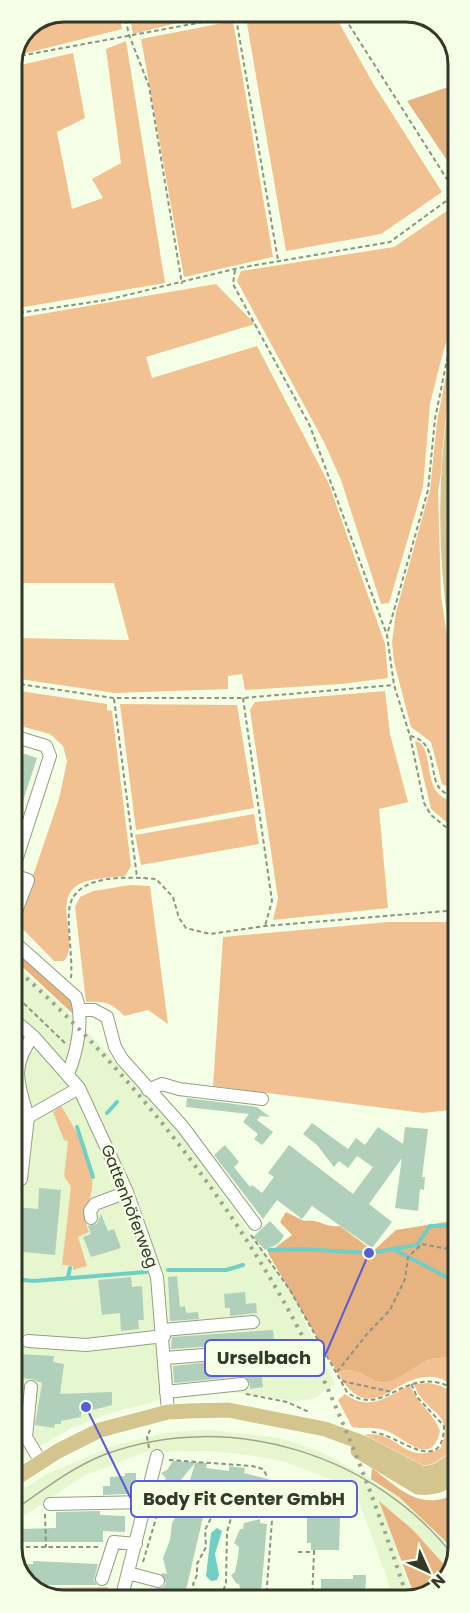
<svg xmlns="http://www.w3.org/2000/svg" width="470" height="1613" font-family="Poppins,sans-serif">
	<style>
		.built { fill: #e6f6cf }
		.green { fill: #f2c192 }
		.forest { fill: #e7b380 }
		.water { fill: #71cec4 }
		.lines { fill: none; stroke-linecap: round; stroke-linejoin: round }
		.stream { stroke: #71cec4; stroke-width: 4 }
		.building { fill: #b1d0bb }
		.minor-casing { stroke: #94a082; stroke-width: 14 }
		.major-casing { stroke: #fff; stroke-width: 16 }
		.path { stroke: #8c9481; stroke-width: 2; stroke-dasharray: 4.5 3; stroke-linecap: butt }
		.minor { stroke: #fff; stroke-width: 12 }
		.major { stroke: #d3c58d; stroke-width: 15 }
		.tram { stroke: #9ca490; stroke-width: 1.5 }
		.rail { stroke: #9ca490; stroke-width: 4; stroke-dasharray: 3 6; stroke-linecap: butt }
		.labels { text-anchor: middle; stroke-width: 5; stroke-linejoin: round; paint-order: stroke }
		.street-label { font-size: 16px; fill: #33382b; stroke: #f4ffe5 }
		.rim { fill: none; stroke: #33382b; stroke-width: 3 }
		.leader { fill: none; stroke: #595cd3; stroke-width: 2 }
		.callout-dot { fill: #595cd3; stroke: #f4ffe5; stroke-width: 2 }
		.callout { fill: #f4ffe5; stroke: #595cd3; stroke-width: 2 }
		.callout-label { font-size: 18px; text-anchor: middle; font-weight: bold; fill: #33382b }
	</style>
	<rect width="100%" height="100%" fill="#f4ffe5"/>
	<path class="built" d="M13 961 71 1014 178 1130 290 1290 335 1384 313 1399 296 1401 232 1392 161 1400 114 1412 74 1427 13 1461Z
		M208 1430 280 1438 321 1452 371 1479 399 1497 450 1543 457 1552 450 1571 413 1530 380 1502 413 1600H395L354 1488 283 1461 248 1455 209 1451 146 1452 83 1476 13 1523V1496L45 1475 113 1446 170 1432Z"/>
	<path class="green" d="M65 12H119L122 29 15 56 28 27Z
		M129 12H221L133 34Z
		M245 12H333L374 85 442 192 381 234 286 251Z
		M233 21 273 257 184 277 141 39Z
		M126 41 165 283 12 309V67L73 53 85 118 57 132 72 209 103 198 92 179 121 163 106 49Z
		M457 204V309L443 352 430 404 423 487 389 603 381 604 341 480 324 442 237 281 241 271 394 247Z
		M216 284 255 324 146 357 152 378 257 346 329 484 385 644 388 678 341 684 245 690 242 674 228 676V689L114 693 13 678 12 638 129 640 114 583H12V319Z
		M457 334V372L438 492 441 596 457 703 455 791 442 784 431 742 411 727 394 662 392 642 396 612 430 490 437 422 451 350Z
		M13 690 107 704V710L112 711 131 866 125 876C113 877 99 878 87 881 46 893 82 941 64 961H54L17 923 59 799 67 761 63 746 50 734 13 724Z
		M385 691 390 734 408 802 379 809 388 908 273 920 278 899 250 710 255 702Z
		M120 704 237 705 254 808 136 830Z
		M415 741C438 745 417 800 457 801V831L431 809Z
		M254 814 259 844 141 865 135 835Z
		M131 885 150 886 168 1024 148 1010 124 1016C112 1002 104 1001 86 1002L75 907 80 897 93 891Z
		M458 919V1109L423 1113 213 1086 223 937 388 922H445Z
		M61 1106C74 1126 96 1164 92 1188 89 1208 81 1211 89 1232L78 1237 87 1266 73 1270V1266L62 1265 71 1187 64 1176 68 1141 64 1140 53 1112Z
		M458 1358 456 1387C451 1384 444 1380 439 1378 395 1367 373 1434 337 1372 361 1364 370 1385 386 1382 401 1378 415 1365 429 1360 437 1357 449 1358 458 1358Z
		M429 1383 441 1386 458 1395V1452L433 1466 414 1467 360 1436C397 1425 403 1468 441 1448 455 1409 424 1415 414 1384Z
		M410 1385C417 1404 433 1412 440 1431 431 1471 403 1434 381 1429 371 1427 362 1429 352 1427L338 1400 345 1394C369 1412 387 1397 410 1385Z
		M108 1587 104 1601H58L30 1588Z"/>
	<path class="forest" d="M457 84V175L407 101Z
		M13 946C31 961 76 990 75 1016L13 958Z
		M286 1212 304 1221C318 1218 326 1228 340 1226L373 1251 396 1230 458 1220V1358C449 1358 437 1357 429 1360 415 1365 401 1379 386 1382 370 1385 361 1364 337 1372L268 1253 292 1235 280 1222Z
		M372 1468C401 1490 420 1512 458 1493L457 1552 399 1497 371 1479Z
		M379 1501 413 1530 450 1571 447 1581 416 1600Z"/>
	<path class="water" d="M217 1528 222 1531 215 1554 219 1575 217 1580 211 1581 206 1576 211 1533Z"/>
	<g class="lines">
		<path class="stream" d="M107 1113 117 1102
			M77 1127 93 1177
			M269 1250 302 1249 369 1253 417 1245 430 1226H458
			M395 1250 458 1283
			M168 1270H226L243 1265
			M68 1277 70 1268
			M13 1279 34 1281 146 1272"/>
	</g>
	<path class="building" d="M13 750 37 758 22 804 13 801Z
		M187 1098 257 1107 270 1117 260 1116 257 1120 273 1132 262 1145 254 1139 258 1134 243 1122 249 1114 186 1107Z
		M312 1123 348 1149 356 1138 365 1145 378 1127 403 1144 405 1127 428 1129 422 1177H425L424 1190 420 1189 418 1211 395 1208 402 1158 369 1204 392 1222 372 1248 312 1206 302 1219 277 1200 263 1219 214 1155 225 1145 239 1162 234 1167 250 1187 252 1185 262 1193 274 1177 268 1173 289 1145 353 1194 373 1167 357 1156 348 1168 339 1161 334 1167 317 1145 303 1134Z
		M39 1188 61 1190 55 1255 13 1251V1207L38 1209Z
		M101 1214 108 1231 114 1229 121 1248 91 1257 83 1237 91 1234 88 1226 97 1224Z
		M270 1221 284 1236 278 1244 265 1250 253 1237Z
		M177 1276 180 1307 185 1306 186 1313 198 1312 199 1319 170 1321 168 1277Z
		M131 1277 132 1287 142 1286 144 1320H138L139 1329 121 1331 120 1313 102 1315 98 1280Z
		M245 1292 246 1304 256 1303 257 1313 230 1316V1308H225L224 1294Z
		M273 1330 275 1353 262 1354 260 1346 253 1343 171 1349 172 1337Z
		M18 1354 54 1356 53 1362 64 1364 60 1394 112 1392V1405L81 1413V1417L61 1421V1424H55L54 1428 35 1425 42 1383 32 1379 16 1378Z
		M259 1357 263 1387 250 1389V1383L243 1376 242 1367 223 1369 224 1378 174 1383 173 1366Z
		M173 1461 207 1463 206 1468 229 1471V1466L245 1468 244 1473 275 1481 266 1499 259 1502 253 1497 250 1500 244 1495 241 1497 235 1492 232 1496 226 1491 223 1494 217 1488 212 1493 207 1488 193 1501 186 1494 195 1463 174 1488H170L164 1483 166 1478 161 1473 167 1470Z
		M125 1473H136V1490H131V1493L126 1494 103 1495V1486H110V1477L125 1476Z
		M307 1504 336 1505 335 1518H340L339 1550H311V1543H307Z
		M182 1507 204 1513 186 1590H183L182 1600H157V1589L163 1587 166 1583 161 1573 167 1574 163 1558 170 1540 172 1523Z
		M100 1511V1515L125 1516V1532L103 1531V1542H20V1529L56 1528V1512Z
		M260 1519V1523L267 1524 261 1593 248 1594 241 1592 239 1584 236 1583 231 1575 235 1572 238 1557 239 1547 234 1543 240 1529H243L244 1523Z
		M33 1561 98 1564 94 1580 97 1585H29L16 1564H33Z
		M353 1575H366L365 1600H321V1579H353Z"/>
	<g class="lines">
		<g class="minor-casing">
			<path id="minor" d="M13 736 46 746 50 756 13 870
				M13 875 28 880 13 919
				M13 941 76 997C84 1019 77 1052 68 1074
				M81 1010H94L107 1017 115 1047 122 1059 183 1127 255 1224
				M13 1019 33 1036 79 1088 127 1192 157 1277 168 1412
				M148 1090 162 1084 179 1089 262 1099
				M28 1117C18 1083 10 1067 33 1036
				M21 1179 28 1117 79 1088
				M91 1218 90 1211 95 1204 127 1192
				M163 1330 253 1322
				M28 1341 86 1345 164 1336
				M165 1358 254 1351
				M31 1387 26 1437 41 1462
				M166 1392 242 1384
				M50 1504 147 1502
				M128 1573 158 1581
				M102 1579 114 1542 136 1544
				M121 1600 157 1456"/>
		</g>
		<g class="major-casing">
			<path id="major" d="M457 398C444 478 445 556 457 636
				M358 1451 418 1487C435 1489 444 1484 458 1475
				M13 1480 58 1451 100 1430 168 1412 188 1411 228 1410 325 1429 363 1443 423 1474 437 1471 458 1457"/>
		</g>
		<path class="path" d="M124 12 129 35 149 86 182 284
			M341 12 457 195
			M236 18 278 260
			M14 57 257 12
			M235 270 233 284 310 426 387 635
			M12 314 106 300 239 268 390 242 457 193
			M457 328 449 350 435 419 428 490 387 635 394 685 410 736 424 803 431 815 457 836
			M13 683 113 698H243L394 685
			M243 698 272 901 265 926
			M114 699 137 877
			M410 736C447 744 419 796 457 795
			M71 978C73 958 66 920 70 905 78 873 131 877 156 879L173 897 179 918 186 928 210 934 265 926 458 910
			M13 993 66 1044
			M251 1235 290 1290 347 1392C385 1421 406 1359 458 1391
			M337 1372 367 1334 390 1310 405 1279 408 1257 422 1244 458 1251
			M342 1381 392 1392
			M246 1394 287 1402 309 1412
			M372 1432C396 1433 443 1479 444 1426L417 1397 411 1383
			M149 1448 147 1437 150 1430
			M169 1460 252 1466 263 1469 268 1478
			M161 1490 166 1484
			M162 1498C183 1493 214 1497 235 1504L227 1532 226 1583 220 1600
			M235 1504 269 1512
			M45 1514 46 1547
			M26 1547H101
			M298 1552H314V1550
			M143 1562 162 1498 160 1493
			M40 1592 111 1593
			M183 1594 249 1600
			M312 1596H321
			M58 1600V1592
			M195 1600 197 1593 193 1584 197 1575V1564L206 1547 205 1530 212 1516V1499
			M266 1600 272 1520 269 1492
			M312 1600 314 1552"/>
		<use href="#minor" class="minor"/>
		<use href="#major" class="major"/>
		<path class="tram" d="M13 1511C43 1490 72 1467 106 1454 229 1409 376 1454 455 1558"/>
		<path class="rail" d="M13 966C128 1067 239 1210 308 1347 348 1428 380 1514 408 1600"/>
	</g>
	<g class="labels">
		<g class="street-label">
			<text transform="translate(130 1206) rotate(69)" y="6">Gattenhöferweg</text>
		</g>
	</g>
	<path d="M0 0H470V1613H0ZM64 22H406A42 42 0 0 1 448 64V1548A42 42 0 0 1 406 1590H64A42 42 0 0 1 22 1548V64A42 42 0 0 1 64 22Z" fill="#f4ffe5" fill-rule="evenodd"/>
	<path class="rim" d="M64 22H406A42 42 0 0 1 448 64V1548A42 42 0 0 1 406 1590H64A42 42 0 0 1 22 1548V64A42 42 0 0 1 64 22Z"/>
	<path class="leader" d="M369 1253L324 1358M86 1407L131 1499"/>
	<g class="callout-dot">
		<circle cx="369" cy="1253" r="6"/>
		<circle cx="86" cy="1407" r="6"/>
	</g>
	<g class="callout">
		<rect x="205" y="1340" width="119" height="36" rx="6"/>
		<rect x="131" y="1481" width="226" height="36" rx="6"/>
	</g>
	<g class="callout-label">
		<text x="264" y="1364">Urselbach</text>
		<text x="244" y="1505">Body Fit Center GmbH</text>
	</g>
	<g transform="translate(428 1571) rotate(135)" stroke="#f4ffe5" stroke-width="4.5" paint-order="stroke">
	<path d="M0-4.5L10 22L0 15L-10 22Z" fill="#33382b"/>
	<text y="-9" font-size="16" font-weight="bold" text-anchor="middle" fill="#33382b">N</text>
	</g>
</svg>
